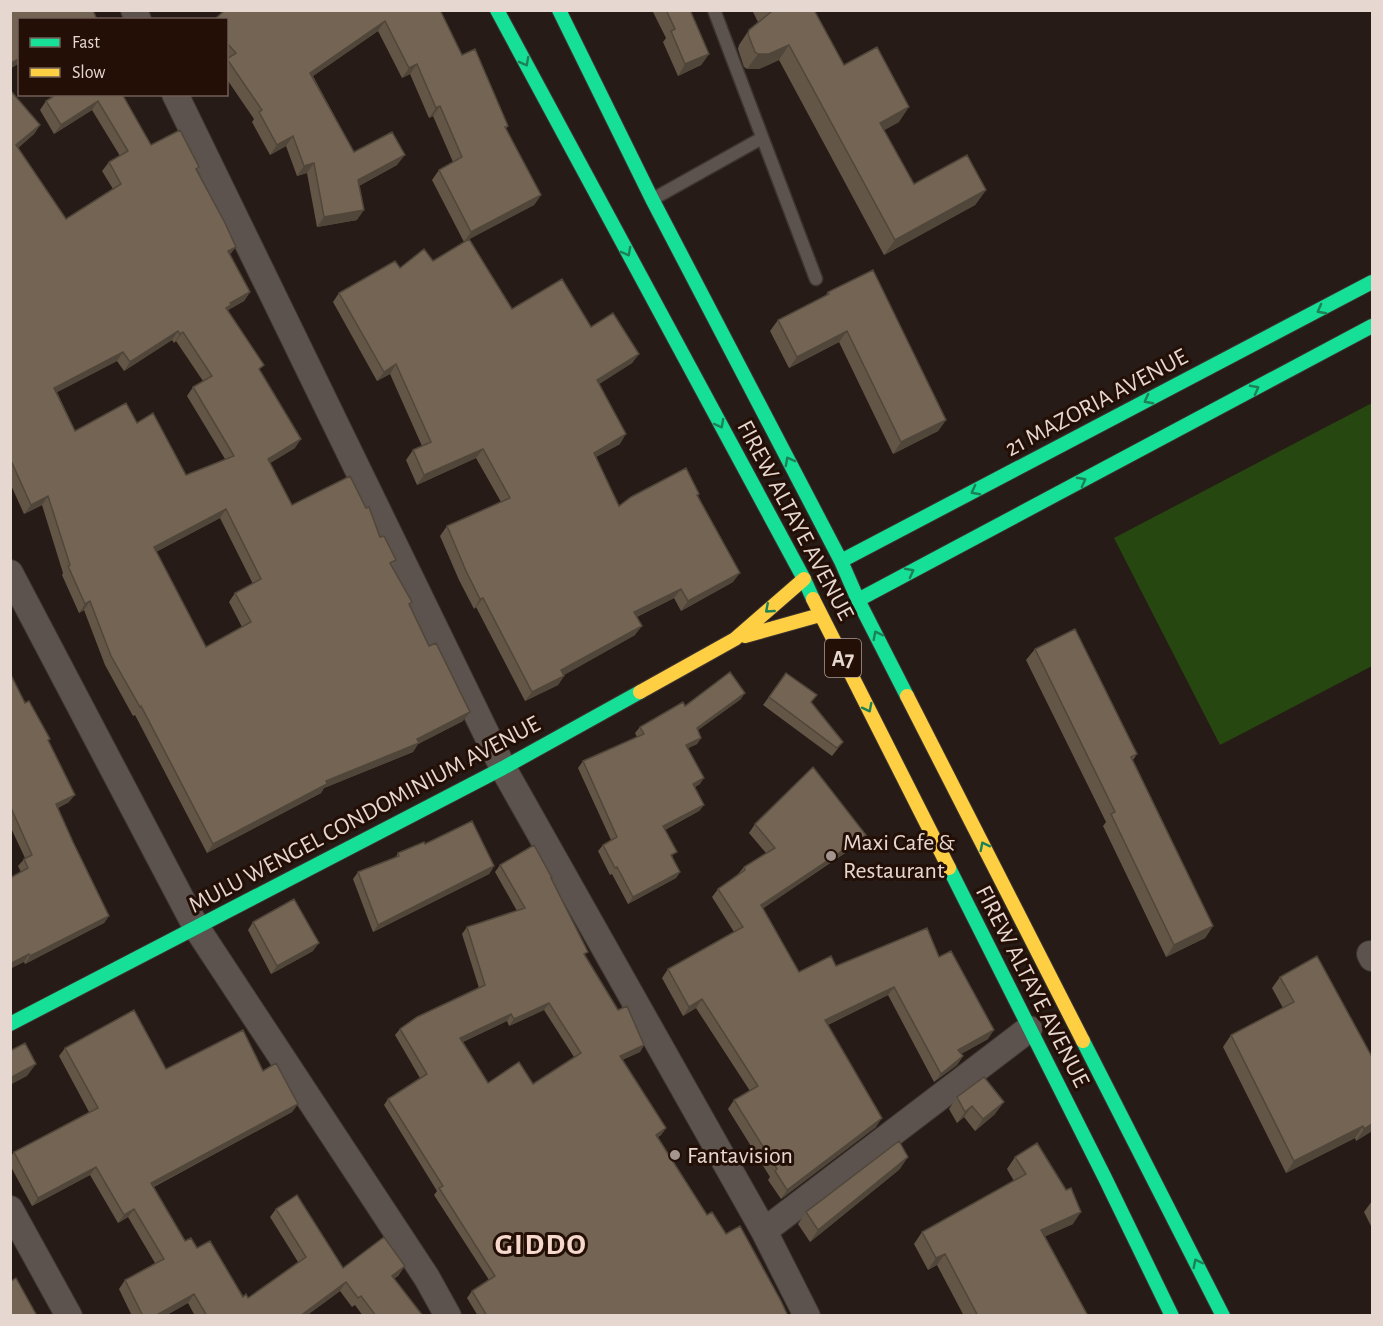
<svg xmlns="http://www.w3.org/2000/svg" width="1383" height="1326" font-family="'Alegreya Sans',sans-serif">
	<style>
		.park { fill: #274710 }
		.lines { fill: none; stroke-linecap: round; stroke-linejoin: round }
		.lane-casing { stroke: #3e3530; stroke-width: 15 }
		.street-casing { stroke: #3e3530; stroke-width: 28 }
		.fast-casing { stroke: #3e3530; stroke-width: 16 }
		.slow-casing { stroke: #3e3530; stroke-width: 16 }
		.lane { stroke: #5c534e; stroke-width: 12 }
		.street { stroke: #5c534e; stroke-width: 26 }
		.fast { stroke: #16e098; stroke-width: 14 }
		.slow { stroke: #ffcf43; stroke-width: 14 }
		.wall { fill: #635647; fill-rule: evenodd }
		.shaded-wall { fill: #50463a }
		.building { fill: #736453; stroke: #50463a; stroke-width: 1.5; fill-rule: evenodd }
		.oneway { stroke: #1c8256 }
		.poi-dot { fill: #a39690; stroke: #230f06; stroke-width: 2 }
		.labels { text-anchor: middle; stroke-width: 6; stroke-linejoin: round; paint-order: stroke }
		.shield { fill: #230f06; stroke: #ac9c94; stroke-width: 1.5 }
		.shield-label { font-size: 22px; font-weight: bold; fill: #e6d8d1 }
		.street-label { font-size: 24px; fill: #e6d8d1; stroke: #230f06 }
		.poi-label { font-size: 24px; fill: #e6d8d1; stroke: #230f06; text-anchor: start }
		.district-label { font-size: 30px; font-weight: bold; letter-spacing: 1.5px; fill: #f6d9cc; stroke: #230f06 }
	</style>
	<rect width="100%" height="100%" fill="#261b16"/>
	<path class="park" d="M1372 403V666L1220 745 1114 538Z"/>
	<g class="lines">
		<g class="lane-casing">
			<path id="lane" d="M714 10 816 279
				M653 199 762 138"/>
		</g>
		<g class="street-casing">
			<path id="street" d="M134 10 138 20
				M175 94 503 768 764 1231 807 1316
				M10 573 196 927 427 1278 448 1316
				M1370 954 1372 958
				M10 1209 69 1316
				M764 1231 1029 1029"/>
		</g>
		<g class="fast-casing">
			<path id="fast" d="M497 10 804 579 813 599
				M559 10 652 199 841 561 858 600 907 696
				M841 561 1372 282
				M858 600 1372 326
				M949 868 1105 1178 1172 1316
				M10 1024 503 768 640 692
				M1083 1041 1223 1316"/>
		</g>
		<g class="slow-casing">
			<path id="slow" d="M813 599 949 868
				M745 636 820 615
				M640 692 735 639 804 579
				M907 696 1083 1041"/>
		</g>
		<use href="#lane" class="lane"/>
		<use href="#street" class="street"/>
		<use href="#fast" class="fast"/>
		<use href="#slow" class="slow"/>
	</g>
	<path class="wall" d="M440 10 462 55 508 126 506 129 541 195 534 205 469 239 512 309 591 327 639 354 632 363 599 384 620 444 596 457 619 506 698 495 733 582 681 611 674 598 637 617 635 635 564 675V676L558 685 525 701 476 607 474 609 459 580 440 536 447 526 501 502 476 458 417 485 406 460 413 450 422 446 390 374 377 381 333 302 339 293 400 268 433 261 464 242 432 180 439 170 453 162 433 116 429 118 410 74 402 78 378 31 313 76 354 152 397 165 359 186 357 220 317 227 307 173 297 176 286 146 270 155 252 122 254 119 226 78V20Z
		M652 10H690L709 54 701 65 678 76 663 42 666 38Z
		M752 10H814L844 65 899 122 884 130 914 184 986 190 975 205 884 255 779 60 759 69H747L744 67 738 49 739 45 749 30 758 22Z
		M10 90 40 125 34 134 18 148 66 219 113 189 102 171 109 162 120 156 92 110 54 134 40 110 46 101 122 94 151 145 197 170 230 255 250 292 244 301 228 310 260 371 295 448 270 463 292 505 380 537 396 560 392 566 463 721 418 744 413 752 324 788 321 793 207 853 135 715 133 716 105 665 84 610 79 613 62 575 63 573 42 505 24 514 10 483ZM172 340 174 343 176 341 203 381 193 387 187 396 225 459 186 475 137 423 75 431 57 392 117 361 124 371ZM220 518 253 584 235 593 229 602 242 627 206 647 156 552Z
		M828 292 946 420 938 431 893 454 839 342 789 368 770 331 778 320 825 296Z
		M1035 649 1137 754 1133 760 1213 926 1205 938 1166 957 1103 826 1106 822 1026 660Z
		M786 673 811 702 843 742 832 756 763 705Z
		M10 677 48 742 69 802 58 808 73 842 109 916 104 923 25 964 24 962 21 872 18 866 25 858 10 826Z
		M741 699 698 730 701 738 697 744 688 748 700 784 695 787 704 805 699 811 665 830 673 858 680 872 676 878 628 904 612 874 610 875 598 851 603 845 611 840 578 768 583 761 637 737 635 733 640 727 685 706Z
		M755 824 860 843 763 908 799 972 836 966 939 957 988 1039 961 1054 963 1056 957 1065 934 1082 888 995 828 1025 876 1127 781 1199 768 1180 770 1177 728 1109 734 1100 750 1091 696 1008 683 1016 662 978 668 969 734 932 712 897 718 889 738 874 744 867 766 853 749 833Z
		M398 853 494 866 489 874 373 932 353 879 358 872 395 858Z
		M500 865 552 879 585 955 618 1010 644 1045 640 1052 622 1060 666 1128 661 1135 658 1137 707 1215 726 1234 788 1316H478L467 1298 472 1291 489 1280 434 1195 437 1191 384 1105 388 1099 420 1078 395 1035 400 1029 479 988 462 934 467 927 517 911 495 872ZM544 1010 574 1057 533 1084 488 1083 463 1042 507 1021 509 1026Z
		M253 922 313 951 271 974 248 930Z
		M1280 977 1372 1131 1356 1141 1355 1138 1286 1173 1223 1047 1231 1035 1283 1008 1272 988Z
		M65 1048 166 1069 263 1071 298 1104 292 1112 154 1187 185 1241 197 1248 243 1297 248 1298 298 1262 270 1217 276 1209 343 1268 399 1275 394 1279 423 1316H363L355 1305 352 1307 340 1291 306 1316H195L188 1303 165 1316H132L119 1289 125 1280 155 1263 128 1217 118 1223 90 1175 32 1206 10 1165V1158L14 1152 89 1112 59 1056Z
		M957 1097 995 1114 975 1131 964 1117 957 1123 949 1109Z
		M1015 1157 1073 1224 1045 1236 1088 1316H964L937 1265 928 1270 914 1244 922 1232 1014 1181 1007 1169Z
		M900 1169 810 1242 798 1224 806 1212Z
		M1372 1201V1228L1364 1212Z"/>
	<path class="shaded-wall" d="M385 21 378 31 303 83 310 73Z
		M789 45 779 60 759 69H747L758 54Z
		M709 54 701 65 678 76 685 64Z
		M20 58V63L10 69V64Z
		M417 64 410 74 402 78 409 68Z
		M98 101 92 110 54 134 61 125Z
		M440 106 433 116 429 118 436 108Z
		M909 107 899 122 870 138 880 123Z
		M40 125 34 134 10 154 16 145Z
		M293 136 286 146 270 155 277 145Z
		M405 155 397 165 351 190 358 180Z
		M314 163 307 173 297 176 304 166Z
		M986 190 975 205 884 255 895 240Z
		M541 195 534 205 464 242 471 232Z
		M364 210 357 220 317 227 324 217Z
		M236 247 229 256 228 251Z
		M250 292 244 301 228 310 220 317 230 303Z
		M178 331 172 340 124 371 130 362Z
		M847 331 839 342 789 368 797 357Z
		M183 332 176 341 174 343 180 334Z
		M123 352 117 361 48 397 54 388Z
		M639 354 632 363 590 390 597 380Z
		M396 364 390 374 377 381 384 372Z
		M946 420 938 431 893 454 901 442Z
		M626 434 620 444 587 462 594 453Z
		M301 439 295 448 262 468 268 459Z
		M483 449 476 458 417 485 424 475Z
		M48 496 42 505 24 514 31 505Z
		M226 509 220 518 148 556 154 547Z
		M740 573 733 582 681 611 688 601Z
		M681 589 674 598 628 621 634 612Z
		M483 598 476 607 474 609 480 599Z
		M90 601 84 610 79 613 85 604Z
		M642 626 635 635 555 680 561 670Z
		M564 676 558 685 525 701 532 692Z
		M745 693 741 699 692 734 697 728Z
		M470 712 463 721 418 744 413 752 324 788 321 793 207 853 213 844 326 781 417 739Z
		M701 738 697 744 682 751 686 745Z
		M704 778 700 784 688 791 693 784Z
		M75 795 69 802 51 811 56 804Z
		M704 805 699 811 658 833 663 826Z
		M866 835 860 843 755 914 761 905Z
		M494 866 489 874 373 932 378 925Z
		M680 872 676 878 628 904 633 897Z
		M109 916 104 923 25 964 30 956Z
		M1213 926 1205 938 1166 957 1174 945Z
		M319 943 313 951 271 974 277 966Z
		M29 954 24 962 10 969V964Z
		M894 987 888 995 819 1029 825 1020Z
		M702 999 696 1008 683 1016 689 1007Z
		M549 1003 544 1010 509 1026 514 1019Z
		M511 1014 507 1021 456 1045 460 1038Z
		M994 1030 988 1039 952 1059 958 1050Z
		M644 1045 640 1052 615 1063 620 1056Z
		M963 1056 957 1065 934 1082 941 1074Z
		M36 1064 27 1076 10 1085V1078Z
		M1004 1102 995 1114 975 1131 983 1119Z
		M298 1104 292 1112 145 1191 151 1183Z
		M972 1106 964 1117 957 1123 965 1112Z
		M882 1118 876 1127 781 1199 787 1190Z
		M1372 1124V1131L1356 1141 1364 1129Z
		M1363 1126 1355 1138 1286 1173 1294 1161Z
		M666 1128 661 1135 651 1141 656 1135Z
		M908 1157 900 1169 810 1242 818 1230Z
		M96 1167 90 1175 32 1206 38 1198Z
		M134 1209 128 1217 118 1223 124 1215Z
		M1081 1212 1073 1224 1033 1242 1041 1230Z
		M945 1254 937 1265 928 1270 936 1258Z
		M405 1266 399 1275 386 1285 392 1276Z
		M346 1282 340 1291 306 1316H300Z
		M194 1294 188 1303 165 1316H155Z"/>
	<path class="building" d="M10 10H93L97 20H20V58L10 64Z
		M225 10H440L462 55 475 49 508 126 505 127 541 195 471 232 439 170 462 157 440 106 436 108 417 64 409 68 385 21 310 73 354 152 392 132 405 155 358 180 364 210 324 217 314 163 304 166 293 136 277 145 259 112 262 110 227 59 236 53 226 42V20H214Z
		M666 10H690L709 54 685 64 671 31 675 29Z
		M770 10H814L844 65 877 47 909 107 880 123 914 184 967 155 986 190 895 240 789 45 769 54H758L755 52 748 34 749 30 771 12Z
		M10 90 40 125 16 145 66 219 121 184 109 162 128 151 98 101 61 125 46 101 57 94H122L151 145 180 130 199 167 196 169 225 223 236 247 228 251 250 292 230 303 231 305 226 308 264 365 259 369 301 439 268 459 292 505 350 476 366 508 369 507 380 537 384 536 396 560 390 563 412 602 409 604 429 646 436 643 470 712 417 739 419 743 326 781 327 784 213 844 141 706 140 707 111 656 90 601 85 604 68 566 70 565 48 496 31 505 12 463H10ZM178 331 180 334 183 332 212 376 193 387 234 456 186 475 153 413 137 423 126 403 75 431 54 388 123 352 130 362ZM226 509 261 579 235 593 251 622 206 647 154 547Z
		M469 239 512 309 562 279 591 327 613 313 639 354 597 380 626 434 594 453 619 506 631 497 686 468 699 494 697 495 740 573 688 601 681 589 634 612 642 626 561 670 564 676 532 692 483 598 480 599 466 571 447 526 510 498 483 449 424 475 413 450 431 442 396 364 384 372 339 293 395 261 400 268 424 249 433 261Z
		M873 270 946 420 901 442 847 331 797 357 778 320 829 294 828 292Z
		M1075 629 1137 754 1131 757 1213 926 1174 945 1111 814 1115 812 1035 649Z
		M730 672 745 693 697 728 701 738 686 745 704 778 693 784 704 805 663 826 677 852 671 855 680 872 633 897 617 867 615 868 603 845 617 837 583 761 644 734 640 727 683 702 685 706Z
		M786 673 817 695 811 702 843 742 837 748 769 697Z
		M10 677 11 678 12 677 25 703 29 701 50 739 48 740 75 795 56 804 73 842 109 916 30 956 29 954 10 964V878L28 868 24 859 32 855 11 808H10Z
		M813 767 866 835 761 905 799 972 831 956 836 966 927 928 939 957 951 951 994 1030 958 1050 963 1056 941 1074 894 987 825 1020 882 1118 787 1190 775 1171 777 1169 734 1100 758 1086 702 999 689 1007 668 969 743 927 718 889 745 870 744 867 775 848 755 824Z
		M472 821 494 866 378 925 358 872 399 856 398 853 424 842 425 844Z
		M534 845 552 878H551L588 952 584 954 618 1010 627 1006 644 1045 620 1056 666 1128 656 1135 707 1215 712 1212 726 1234 740 1226 781 1301 788 1316H487L472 1291 495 1276 439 1188 443 1186 388 1099 427 1074 400 1029 417 1017 485 985 467 927 525 908 500 865ZM549 1003 581 1053 533 1084 519 1062 488 1083 460 1038 511 1014 514 1019Z
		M294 899 319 943 277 966 253 922Z
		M1317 956 1372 1057V1124L1364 1129 1363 1126 1294 1161 1231 1035 1294 1002 1280 977Z
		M134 1010 166 1069 243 1030 263 1071 276 1063 298 1104 151 1183 185 1241 191 1238 197 1248 210 1241 243 1297 246 1294 248 1298 306 1257 276 1209 297 1195 343 1268 384 1237 405 1266 392 1276 423 1316H376L361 1296 358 1298 346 1282 300 1316H207L194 1294 155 1316H143L125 1280 164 1259 134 1209 124 1215 96 1167 38 1198 14 1152 98 1108 65 1048Z
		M25 1043 36 1064 10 1078V1051Z
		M984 1077 1004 1102 983 1119 972 1106 965 1112 957 1097Z
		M899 1141 908 1157 818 1230 806 1212Z
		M1037 1143 1066 1190 1071 1188 1081 1212 1041 1230 1088 1316H978L945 1254 936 1258 922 1232 1026 1174 1015 1157Z
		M16 1278 37 1316H10V1282Z"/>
	<defs><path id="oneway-chevron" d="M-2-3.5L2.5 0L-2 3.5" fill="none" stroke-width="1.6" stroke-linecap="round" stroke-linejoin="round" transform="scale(1.5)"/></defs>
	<g class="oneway">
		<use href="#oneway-chevron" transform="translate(525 62) rotate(62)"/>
		<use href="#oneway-chevron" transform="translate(627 252) rotate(62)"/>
		<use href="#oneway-chevron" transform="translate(1321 310) rotate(152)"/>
		<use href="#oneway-chevron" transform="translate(1255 389) rotate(-28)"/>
		<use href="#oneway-chevron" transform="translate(1148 400) rotate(152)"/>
		<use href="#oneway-chevron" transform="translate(720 424) rotate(62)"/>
		<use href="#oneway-chevron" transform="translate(789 461) rotate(-118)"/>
		<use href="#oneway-chevron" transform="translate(1082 481) rotate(-28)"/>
		<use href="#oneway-chevron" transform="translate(975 491) rotate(152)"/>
		<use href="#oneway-chevron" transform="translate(910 572) rotate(-28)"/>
		<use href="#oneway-chevron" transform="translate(769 609) rotate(139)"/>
		<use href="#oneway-chevron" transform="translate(877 635) rotate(-117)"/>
		<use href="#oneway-chevron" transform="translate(868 708) rotate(63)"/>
		<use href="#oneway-chevron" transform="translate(984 846) rotate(-117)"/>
		<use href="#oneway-chevron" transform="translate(1197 1263) rotate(-117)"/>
	</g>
	<g class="poi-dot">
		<circle cx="831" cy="856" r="6"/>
		<circle cx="675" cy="1155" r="6"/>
	</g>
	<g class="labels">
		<rect class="shield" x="825" y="639" width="36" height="38" rx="4.5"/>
		<g class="shield-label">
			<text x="843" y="666">A7</text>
		</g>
		<g class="street-label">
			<text transform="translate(1096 402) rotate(-28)" y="8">21 MAZORIA AVENUE</text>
			<text transform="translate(796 520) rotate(62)" y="8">FIREW ALTAYE AVENUE</text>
			<text transform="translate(364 814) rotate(-28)" y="8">MULU WENGEL CONDOMINIUM AVENUE</text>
			<text transform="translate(1033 986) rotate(63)" y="8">FIREW ALTAYE AVENUE</text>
		</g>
		<g class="poi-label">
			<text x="843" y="850">Maxi Cafe &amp;<tspan x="843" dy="28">Restaurant</tspan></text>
			<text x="687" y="1163">Fantavision</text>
		</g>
		<g class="district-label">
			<text x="541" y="1254">GIDDO</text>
		</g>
	</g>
	<rect width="1383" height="1326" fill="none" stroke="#e6d8d1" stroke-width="24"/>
	<rect x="18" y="18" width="210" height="78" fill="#230f06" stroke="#715f57" stroke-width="1.5"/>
	<rect x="30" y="38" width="30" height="9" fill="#16e098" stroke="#715f57" stroke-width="1.5"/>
	<text x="72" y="48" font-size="18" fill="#e6d8d1">Fast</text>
	<rect x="30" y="68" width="30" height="9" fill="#ffcf43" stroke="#715f57" stroke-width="1.5"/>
	<text x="72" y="78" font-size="18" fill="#e6d8d1">Slow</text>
</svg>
